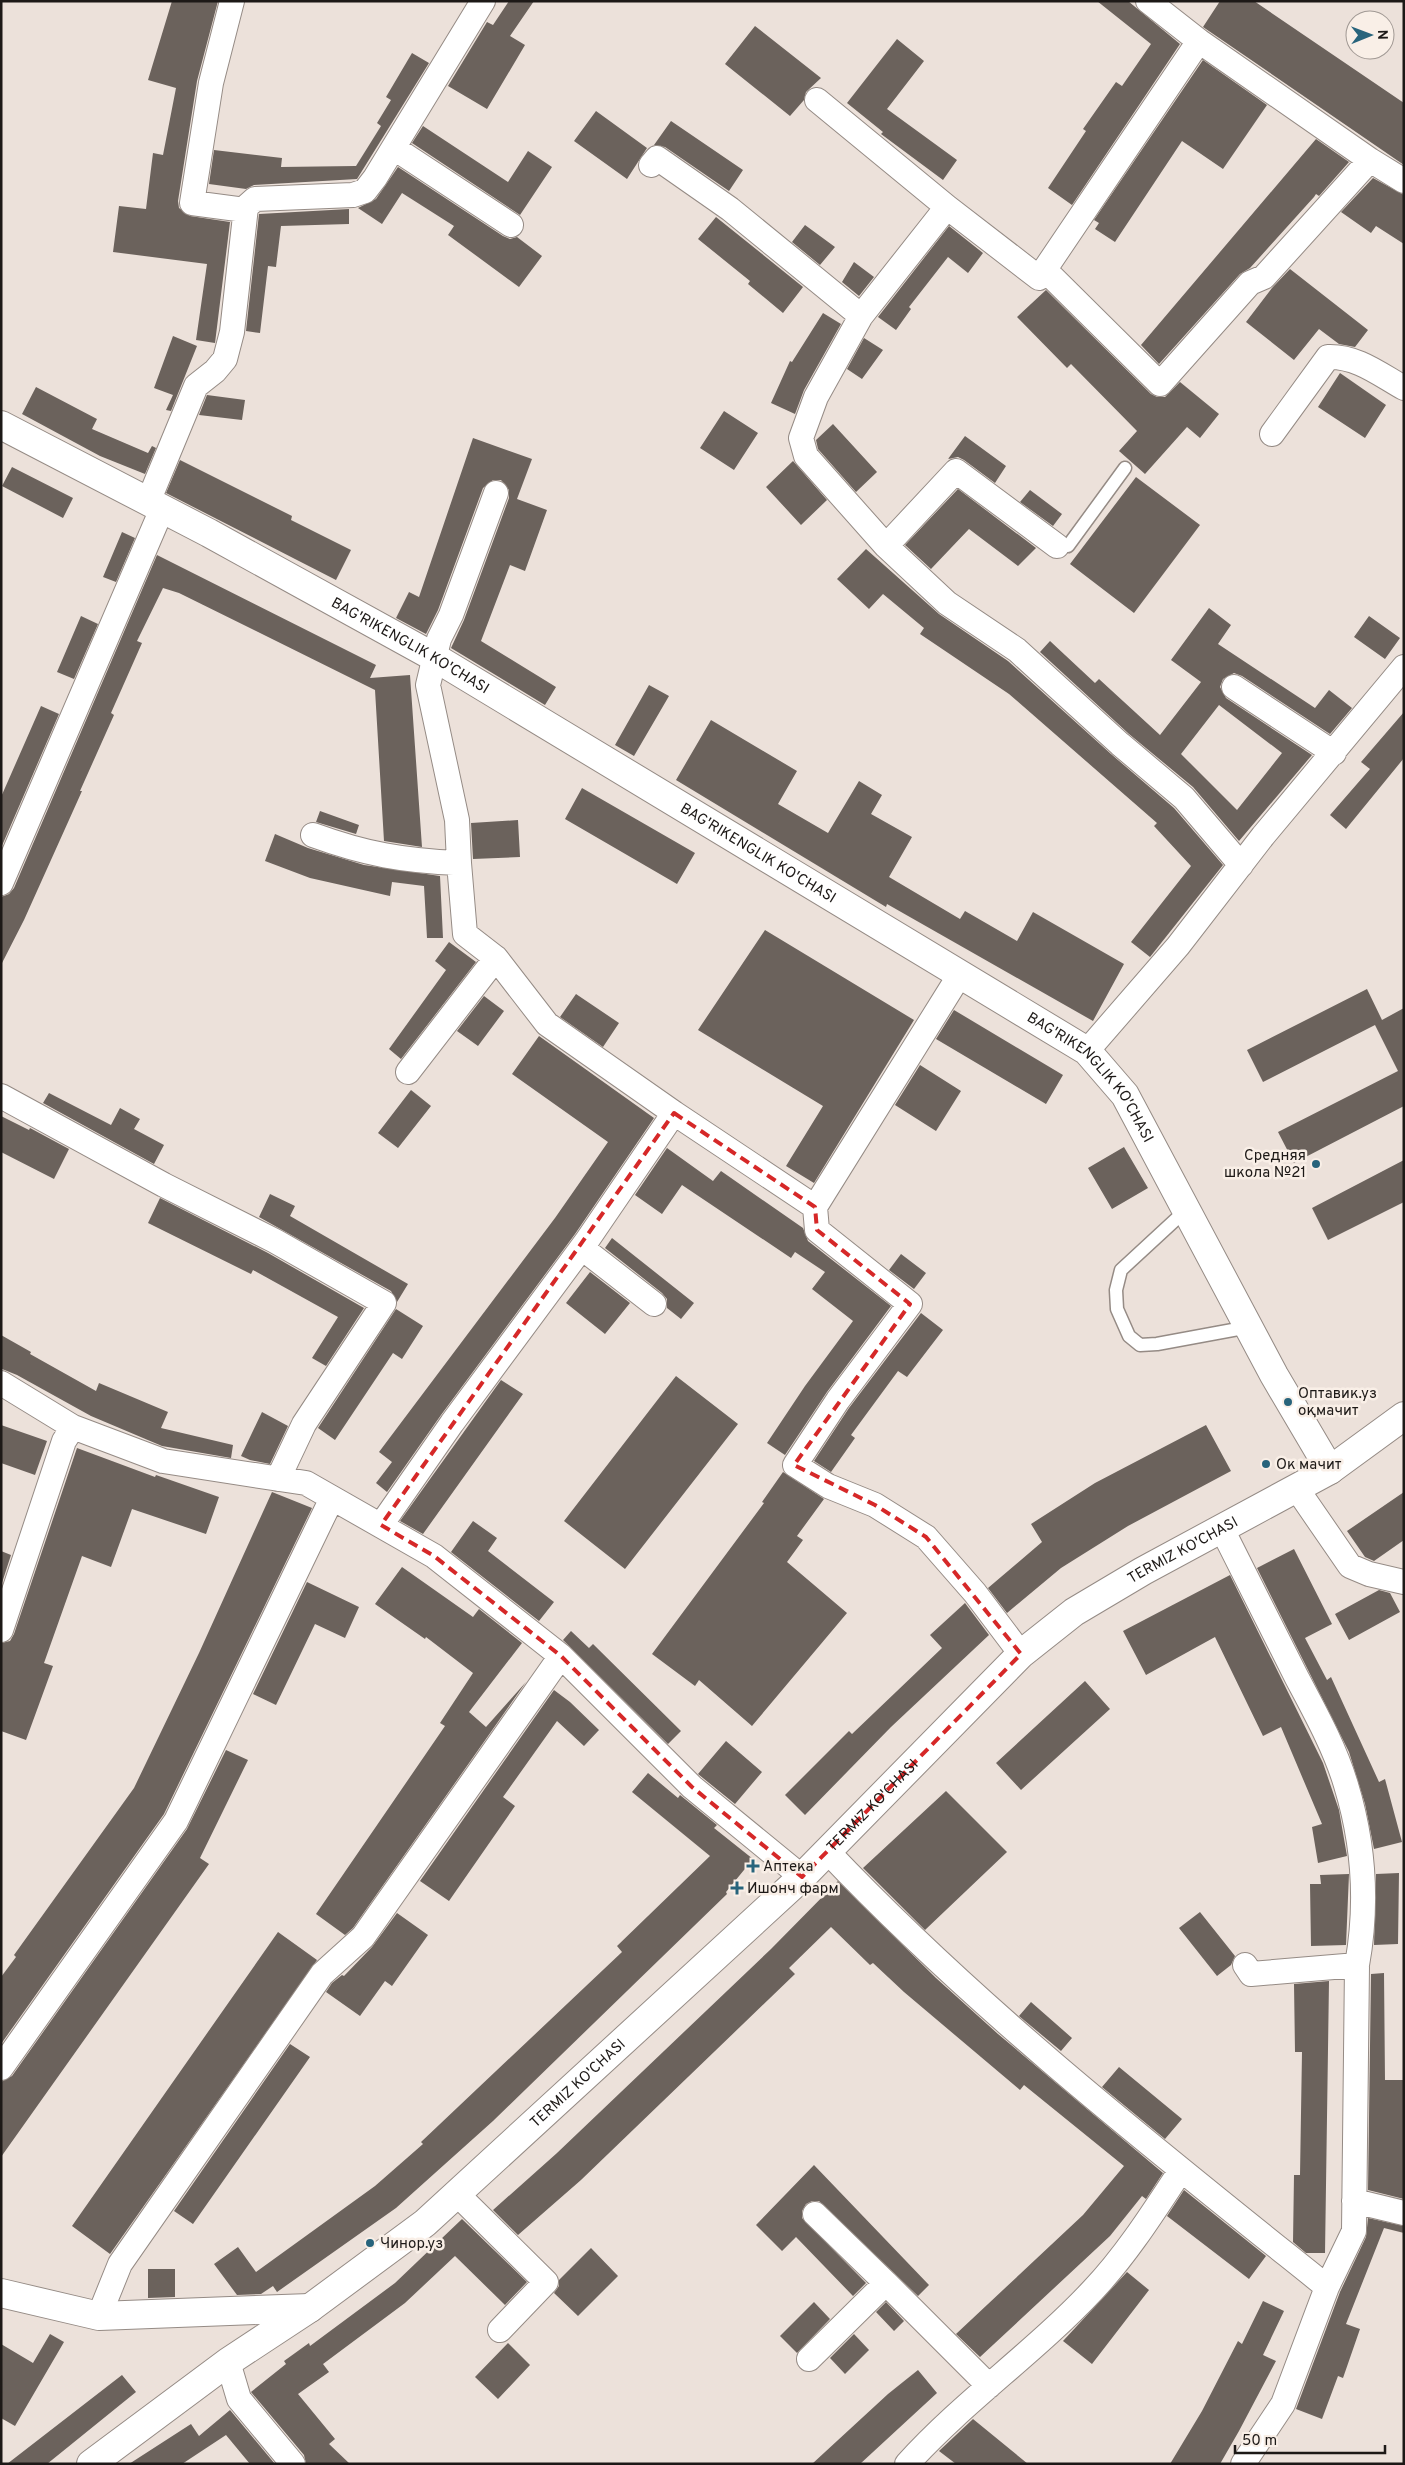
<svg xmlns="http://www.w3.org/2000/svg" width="1405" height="2465" font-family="Overpass,sans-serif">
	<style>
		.building { fill: #6b625c; fill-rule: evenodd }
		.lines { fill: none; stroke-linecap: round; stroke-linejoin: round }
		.lane-casing { stroke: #958b85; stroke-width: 15 }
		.street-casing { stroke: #958b85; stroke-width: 26 }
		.secondary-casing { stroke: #958b85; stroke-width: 30 }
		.lane { stroke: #fff; stroke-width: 12 }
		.street { stroke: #fff; stroke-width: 24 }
		.secondary { stroke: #fff; stroke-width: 28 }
		.marked { fill: none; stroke: #d62828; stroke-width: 4; stroke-dasharray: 10 6; stroke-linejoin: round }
		.poi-dot { fill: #28647c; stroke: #f9efe7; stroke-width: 2 }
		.labels { text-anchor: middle; stroke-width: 5; stroke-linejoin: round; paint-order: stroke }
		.street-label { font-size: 15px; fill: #1d1917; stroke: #f9efe7 }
		.poi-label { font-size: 15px; fill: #1d1917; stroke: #f9efe7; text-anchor: start }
	</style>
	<rect width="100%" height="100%" fill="#ece1da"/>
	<path class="building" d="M172 1H218L197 81 178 201 179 208 190 216 230 222 215 343 196 340 207 264 113 252 119 206 146 209 153 153 163 155 176 88 148 80Z
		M509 1H534L510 36 525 45 487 109 448 86 487 22 493 25Z
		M1097 1H1128L1180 44 1072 205 1048 188 1086 131 1083 129 1116 82 1122 86 1151 44Z
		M1220 1H1254L1404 103V165L1203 27Z
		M755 26 821 78 806 92 804 100 790 116 725 64Z
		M897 39 924 61 887 109 957 160 943 180 881 134 883 132 847 103Z
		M412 53 429 63 357 179 254 185 246 189 209 184 214 150 282 158 281 167 356 166 381 126 377 123 391 100 386 97Z
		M1203 60 1267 105 1223 169 1182 141 1115 242 1095 229 1099 223 1094 220Z
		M596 111 647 148 627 179 574 141Z
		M671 121 743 170 729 191 665 147 654 145Z
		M423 126 508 182 528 151 552 167 520 215 412 143Z
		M1316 139 1349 162 1319 196 1316 194 1314 197 1250 268 1240 274 1159 364 1141 345Z
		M398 167 503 236 510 239 517 237 542 256 519 287 448 235 454 226 402 193 382 224 358 208 376 199Z
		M1373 178 1404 195V244L1376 226 1371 233 1341 212Z
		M349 209V224L281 226 276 267 268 266 260 333 246 331 259 214Z
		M716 217 803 287 783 313 748 284 750 281 698 239Z
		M805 225 835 247 820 265 792 242Z
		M949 226 983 253 968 273 948 257 909 307 911 309 896 330 878 317Z
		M854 262 874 277 859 296 842 282Z
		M1290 269 1368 330 1355 347 1339 344 1319 329 1294 360 1246 322 1272 288Z
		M1046 290 1151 394 1157 397H1165L1180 382 1219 414 1200 438 1187 427 1145 474 1119 451 1137 431 1071 364 1067 368 1017 317Z
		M823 313 841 324 804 390 795 414 771 403 790 361 792 362Z
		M173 336 197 346 171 411 166 410 173 395 154 388Z
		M864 338 883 350 862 379 847 369Z
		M1340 373 1386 405 1365 438 1318 407Z
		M36 387 97 419 92 429 148 453 152 446 156 448 145 474 100 456 22 414Z
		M207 395 245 400 242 420 199 415Z
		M724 411 758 433 734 470 700 448Z
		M833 424 877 472 856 492 818 449 816 440Z
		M965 436 1006 466 995 483 964 460 958 457 948 459Z
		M473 438 532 459 517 499 547 510 525 571 510 565 481 641 556 687 545 705 451 648 464 620 509 498V490L501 480H493L483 488 438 610 426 634 396 618 409 592 419 597Z
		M180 460 292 516 291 520 351 550 336 580 166 493Z
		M793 461 827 500 801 525 766 487Z
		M12 467 73 498 63 518 2 486Z
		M1136 477 1200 525 1134 613 1070 564Z
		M958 489 1036 548 1018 566 969 529 931 569 905 545Z
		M1030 490 1062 514 1053 526 1020 502Z
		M122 532 135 538 116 582 103 577Z
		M866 549 939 614 1008 661 1111 754 1174 808 1223 865 1150 957 1131 942 1191 866 1154 826 1157 823 1009 694 920 634 924 628 883 594 869 609 837 579Z
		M157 555 376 665 370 678 410 675 422 847 384 841 375 690 179 593 163 588 137 641 142 643 111 713 114 715 80 791H82L24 920 1 965V897L9 894 14 888Z
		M1209 608 1231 625 1218 644 1315 708 1329 690 1352 708 1330 734 1242 676 1234 673 1223 679 1220 687 1226 698 1312 755 1239 841 1193 787 1129 734 1040 652 1050 641 1095 683 1099 679 1160 735 1201 682 1171 660ZM1219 705 1282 753 1237 810 1181 754Z
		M81 616 98 624 74 679 57 672Z
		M1369 616 1400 638 1385 659 1354 637Z
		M649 685 669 696 634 756 615 745Z
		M41 706 59 714 1 848V797Z
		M1404 712V758L1346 829 1330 815 1370 769 1361 762Z
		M711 720 797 771 778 804 828 833 859 781 882 795 871 814 912 837 889 877 960 919 965 911 1017 941 1033 912 1124 964 1093 1021 887 904 886 907 676 780Z
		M582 788 695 853 677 884 565 819Z
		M320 811 359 825 356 834 316 822Z
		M518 820 520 857 473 859 471 823Z
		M275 834 308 848 364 865 440 876 443 938H427L424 886 392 882 390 896 310 878 265 861Z
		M765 930 914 1020 814 1183 786 1166 823 1106 698 1030Z
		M449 942 476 962 401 1059 389 1049 446 970 435 961Z
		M1367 989 1382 1020 1404 1008V1106L1294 1163 1278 1132 1398 1071 1375 1025 1263 1082 1247 1050Z
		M576 994 619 1023 603 1047 560 1017Z
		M484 996 504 1011 478 1046 457 1031Z
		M954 1010 1063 1075 1046 1104 936 1039Z
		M539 1036 654 1118 575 1234 441 1415 387 1492 376 1483 392 1462 379 1452 555 1218 608 1142 512 1074Z
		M920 1065 961 1091 936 1131 895 1105Z
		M411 1090 431 1106 398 1148 378 1133Z
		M49 1093 111 1125 120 1108 140 1119 134 1129 164 1145 154 1164 43 1103Z
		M1 1116 29 1130 30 1128 69 1149 54 1179 1 1152Z
		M1124 1147 1148 1188 1112 1209 1088 1168Z
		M667 1148 713 1181 721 1171 803 1228 808 1241 891 1306 827 1392 785 1455 767 1443 805 1386 853 1321 812 1289 825 1272 795 1252 791 1258 682 1185 662 1214 635 1195Z
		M1404 1160V1202L1328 1240 1312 1208Z
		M270 1194 295 1206 290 1216 408 1284 397 1302 391 1291 259 1217Z
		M160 1198 268 1253 364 1308 326 1366 312 1358 338 1317 253 1270 251 1274 148 1223Z
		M612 1238 694 1303 681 1319 667 1308V1299L662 1293 605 1248Z
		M901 1254 926 1273 914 1289 889 1270Z
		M590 1272 630 1303 605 1334 566 1303Z
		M396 1309 423 1326 402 1359 393 1353 335 1440 318 1428Z
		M921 1313 943 1330 907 1377 898 1371 851 1435 855 1438 831 1472 814 1461 849 1408Z
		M1 1335 31 1352 30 1354 96 1391 99 1383 168 1412 161 1428 233 1445 231 1458 162 1446 91 1416 17 1375 2 1369Z
		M676 1376 738 1424 625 1569 564 1521Z
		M501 1380 523 1394 423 1534 400 1521Z
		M262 1412 288 1426 270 1464 250 1460 241 1456Z
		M1 1425 47 1441 35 1475 1 1463Z
		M1206 1425 1231 1471 1128 1526 1061 1568 1007 1613 988 1588 1042 1542 1031 1524 1095 1483Z
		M77 1448 155 1477 156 1475 219 1497 206 1534 132 1509 111 1567 82 1556 44 1663 53 1666 26 1740 1 1731V1643L10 1641 14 1634Z
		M783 1472 824 1499 797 1536 803 1540 787 1562 847 1613 752 1726 699 1680 695 1686 652 1654 764 1503 762 1502Z
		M272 1492 312 1508 164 1814 1 2044V1977L16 1957 14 1955 134 1788 199 1653Z
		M1404 1492V1540L1374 1561 1365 1557 1347 1531Z
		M473 1521 497 1538 488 1551 554 1602 539 1621 451 1552Z
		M1294 1549 1332 1624 1305 1638 1327 1680 1331 1677 1379 1782 1385 1779 1402 1842 1374 1849 1365 1804 1349 1752 1257 1568Z
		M1 1551 11 1555 1 1586Z
		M402 1567 473 1617 479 1609 522 1643 469 1712 486 1727 526 1682 353 1928 345 1935 316 1914 445 1726 440 1723 473 1673 426 1637 425 1639 375 1604Z
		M1230 1575 1323 1763 1339 1810 1347 1856 1318 1863 1312 1827 1322 1824 1281 1727 1263 1736 1215 1637 1146 1675 1123 1631Z
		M307 1582 359 1607 345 1638 315 1624 276 1705 253 1694Z
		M1379 1590 1390 1593 1400 1612 1349 1640 1335 1614Z
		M965 1603 989 1635 891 1727 805 1815 785 1795 849 1731 852 1734 942 1648 930 1635Z
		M571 1631 589 1648 593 1644 681 1731 668 1744 563 1640Z
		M1085 1681 1110 1709 1021 1790 996 1763Z
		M554 1690 570 1702 599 1730 584 1746 557 1721 503 1797 515 1806 449 1901 420 1881Z
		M726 1741 762 1772 735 1804 698 1774Z
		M226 1750 248 1760 200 1858 209 1864 1 2157V2082L12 2076 187 1829Z
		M648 1773 678 1798 680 1795 717 1825 714 1828 753 1859 726 1892 727 1894 493 2121 396 2208 277 2292 273 2286 261 2294 237 2295 214 2264 238 2247 256 2272 375 2186 423 2144 421 2142 622 1952 617 1946 710 1856 632 1792Z
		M946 1791 1007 1852 925 1930 863 1868Z
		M1399 1873 1398 1944 1374 1945 1376 1874Z
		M1349 1874 1346 1945 1311 1946 1310 1884H1321L1320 1875Z
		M838 1881 936 1978 998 2034 1163 2173 1146 2199 1142 2196 1110 2236 980 2357 956 2334 1083 2215 1124 2166 1024 2085 1020 2090 904 1992 873 1963 870 1965 831 1927 789 1968 795 1974 581 2180 518 2235 493 2210 557 2153 771 1949Z
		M1200 1912 1235 1956 1231 1965 1217 1976 1179 1928Z
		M397 1913 428 1935 392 1986 385 1981 360 2016 326 1992 332 1983 342 1975 344 1976 372 1947Z
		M278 1932 317 1960 110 2254 72 2226Z
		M1384 1973 1385 2080H1404V2199L1368 2190 1371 1974Z
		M1329 1981 1325 2253H1306L1293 2242 1294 2175H1300L1302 2052H1295L1294 1984Z
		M1031 2002 1072 2038 1061 2051 1019 2016Z
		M290 2044 310 2057 193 2224 174 2211Z
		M1119 2067 1182 2119 1165 2139 1102 2087Z
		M814 2165 929 2285 918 2296 819 2201H812L806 2204 802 2211V2218L866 2283 853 2296 796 2237 782 2251 756 2225Z
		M1184 2190 1266 2256 1249 2279 1167 2216Z
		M1368 2218 1404 2226V2233L1384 2228 1346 2324 1360 2329 1343 2378 1338 2376 1322 2419 1296 2409 1340 2292 1366 2237Z
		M462 2219 527 2282 505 2305 455 2256 405 2303 323 2364 329 2372 298 2394 335 2439 329 2444 350 2464H306L304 2455 251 2392 286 2364 284 2361 309 2343 310 2346 395 2283Z
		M591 2248 618 2276 578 2316 554 2293 559 2286V2280Z
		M148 2269H175V2297L148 2298Z
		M1127 2272 1149 2290 1092 2364 1063 2341Z
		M1263 2301 1284 2311 1263 2355 1276 2361 1239 2431 1220 2464H1170L1202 2411 1238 2341 1242 2344Z
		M814 2302 830 2319 797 2353 780 2336Z
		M886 2302 904 2321 894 2331 876 2312Z
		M50 2334 64 2342 15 2426 1 2418V2344L33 2363Z
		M854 2334 869 2350 845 2374 830 2358Z
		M508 2343 530 2365 498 2399 475 2377Z
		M918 2370 937 2393 860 2464H812L888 2394Z
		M122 2375 136 2392 47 2464H7Z
		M230 2410 275 2464H250L226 2435 182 2464H129L191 2424 199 2436Z
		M973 2419 1028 2464H956L939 2451Z"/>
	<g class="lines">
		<g class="lane-casing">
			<path id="lane" d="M1057 546H1068L1125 468
				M1186 1210 1121 1270 1116 1290 1117 1309 1129 1336 1140 1345 1157 1344 1249 1327"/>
		</g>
		<g class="street-casing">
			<path id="street" d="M232 1 211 83 192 203 245 210
				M1148 1 1199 41
				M817 100 947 207
				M394 148 511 225
				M651 165 657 158 730 209 861 316
				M1045 270 1160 384 1250 283 1264 277 1370 160 1404 181
				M1272 434 1328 357C1357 356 1379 374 1404 388
				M148 502 196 386 215 371 225 359 232 332 246 207 255 199 353 195 365 191 375 178 483 1
				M886 546 947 603 1017 650 1120 744 1184 798 1241 865
				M1057 546 956 471 886 546 806 456 801 438 816 397 861 316 947 207 1039 278 1199 41 1370 160
				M1234 687 1334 753
				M313 835C365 854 404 861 459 863L457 820 428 685 439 639 451 615 496 493
				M1 883 162 509
				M1087 1051 1178 946 1263 836 1404 667
				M408 1072 496 958 465 934 459 863
				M1 1096 164 1185 275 1241 384 1303 304 1424 278 1479
				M674 1113 815 1207 959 976
				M815 1207 817 1230 910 1304 838 1400 795 1465 828 1486 875 1505 926 1537 975 1593 1021 1654
				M582 1248 654 1304
				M1 1383 73 1427 163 1461 306 1483 434 1556 561 1656 692 1787 802 1877
				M1297 1489 1350 1566 1369 1574 1404 1582
				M381 1525 452 1423 586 1242 674 1113 547 1024 496 958
				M1222 1529C1247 1578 1272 1628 1297 1678 1315 1712 1335 1748 1346 1785 1364 1844 1368 1904 1357 1965L1354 2231 1327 2287 1283 2404 1243 2464
				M1 1630 64 1441 73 1427
				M827 1851C980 2012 1155 2149 1327 2287
				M1245 1965 1251 1974 1357 1965
				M1 2068 176 1821 332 1498
				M457 2194 546 2282 500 2330
				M1354 2201 1404 2213
				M815 2214 886 2283
				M99 2316 120 2264 322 1974 363 1937 561 1656
				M809 2359 886 2283 989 2386
				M228 2362 239 2399 293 2464
				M907 2464C964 2401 1035 2352 1093 2290 1127 2254 1154 2211 1181 2170"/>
		</g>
		<g class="secondary-casing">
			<g id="secondary">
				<path id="s1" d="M1 425 209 533 434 657 1087 1051 1125 1095 1274 1375 1330 1470"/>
				<path d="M1 2293 99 2316 310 2308"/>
				<path id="s2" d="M91 2464 228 2362 310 2308 425 2223 802 1877 1021 1654 1074 1612 1143 1571 1330 1470 1404 1416"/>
			</g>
		</g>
		<use href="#lane" class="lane"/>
		<use href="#street" class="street"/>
		<use href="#secondary" class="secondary"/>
	</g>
	<path class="marked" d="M674 1113 815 1207 817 1230 910 1304 794 1465 875 1505 926 1537 1021 1654 802 1877 692 1787 561 1656 434 1556 381 1525Z"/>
	<g class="poi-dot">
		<circle cx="1316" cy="1164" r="5"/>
		<circle cx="1288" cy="1402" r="5"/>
		<circle cx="1266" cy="1464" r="5"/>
		<path d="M750.5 1858.5h5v5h5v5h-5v5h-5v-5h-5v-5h5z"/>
		<path d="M734.5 1880.5h5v5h5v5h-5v5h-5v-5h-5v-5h5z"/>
		<circle cx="370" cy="2243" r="5"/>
	</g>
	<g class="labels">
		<g class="street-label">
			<text dy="5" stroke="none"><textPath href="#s1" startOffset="465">BAG'RIKENGLIK KO'CHASI</textPath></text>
			<text dy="5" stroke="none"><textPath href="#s1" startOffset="870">BAG'RIKENGLIK KO'CHASI</textPath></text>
			<text dy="5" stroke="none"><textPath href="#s1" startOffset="1275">BAG'RIKENGLIK KO'CHASI</textPath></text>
			<text dy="5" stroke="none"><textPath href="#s2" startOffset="1429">TERMIZ KO'CHASI</textPath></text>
			<text dy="5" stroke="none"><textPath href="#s2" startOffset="1024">TERMIZ KO'CHASI</textPath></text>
			<text dy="5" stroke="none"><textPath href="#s2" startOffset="619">TERMIZ KO'CHASI</textPath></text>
		</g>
		<g class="poi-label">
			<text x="1306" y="1160" text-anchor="end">Средняя<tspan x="1306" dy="17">школа №21</tspan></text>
			<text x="1298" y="1398">Оптавик.уз<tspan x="1298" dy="17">оқмачит</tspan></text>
			<text x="1276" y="1469">Ок мачит</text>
			<text x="763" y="1871">Аптека</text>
			<text x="747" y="1893">Ишонч фарм</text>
			<text x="380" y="2248">Чинор.уз</text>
		</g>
	</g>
	<rect width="1405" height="2465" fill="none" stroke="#1d1917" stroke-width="5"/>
	<g transform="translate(1370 35) rotate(89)"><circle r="24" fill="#f9efe7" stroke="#a19994"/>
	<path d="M0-4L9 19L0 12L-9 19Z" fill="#28647c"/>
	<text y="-8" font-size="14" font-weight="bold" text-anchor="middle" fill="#1d1917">N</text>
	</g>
	<path d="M1235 2445v8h150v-8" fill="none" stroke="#1d1917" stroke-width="2.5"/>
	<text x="1242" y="2445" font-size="15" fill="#1d1917" stroke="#f9efe7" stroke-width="4" paint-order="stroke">50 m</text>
</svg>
